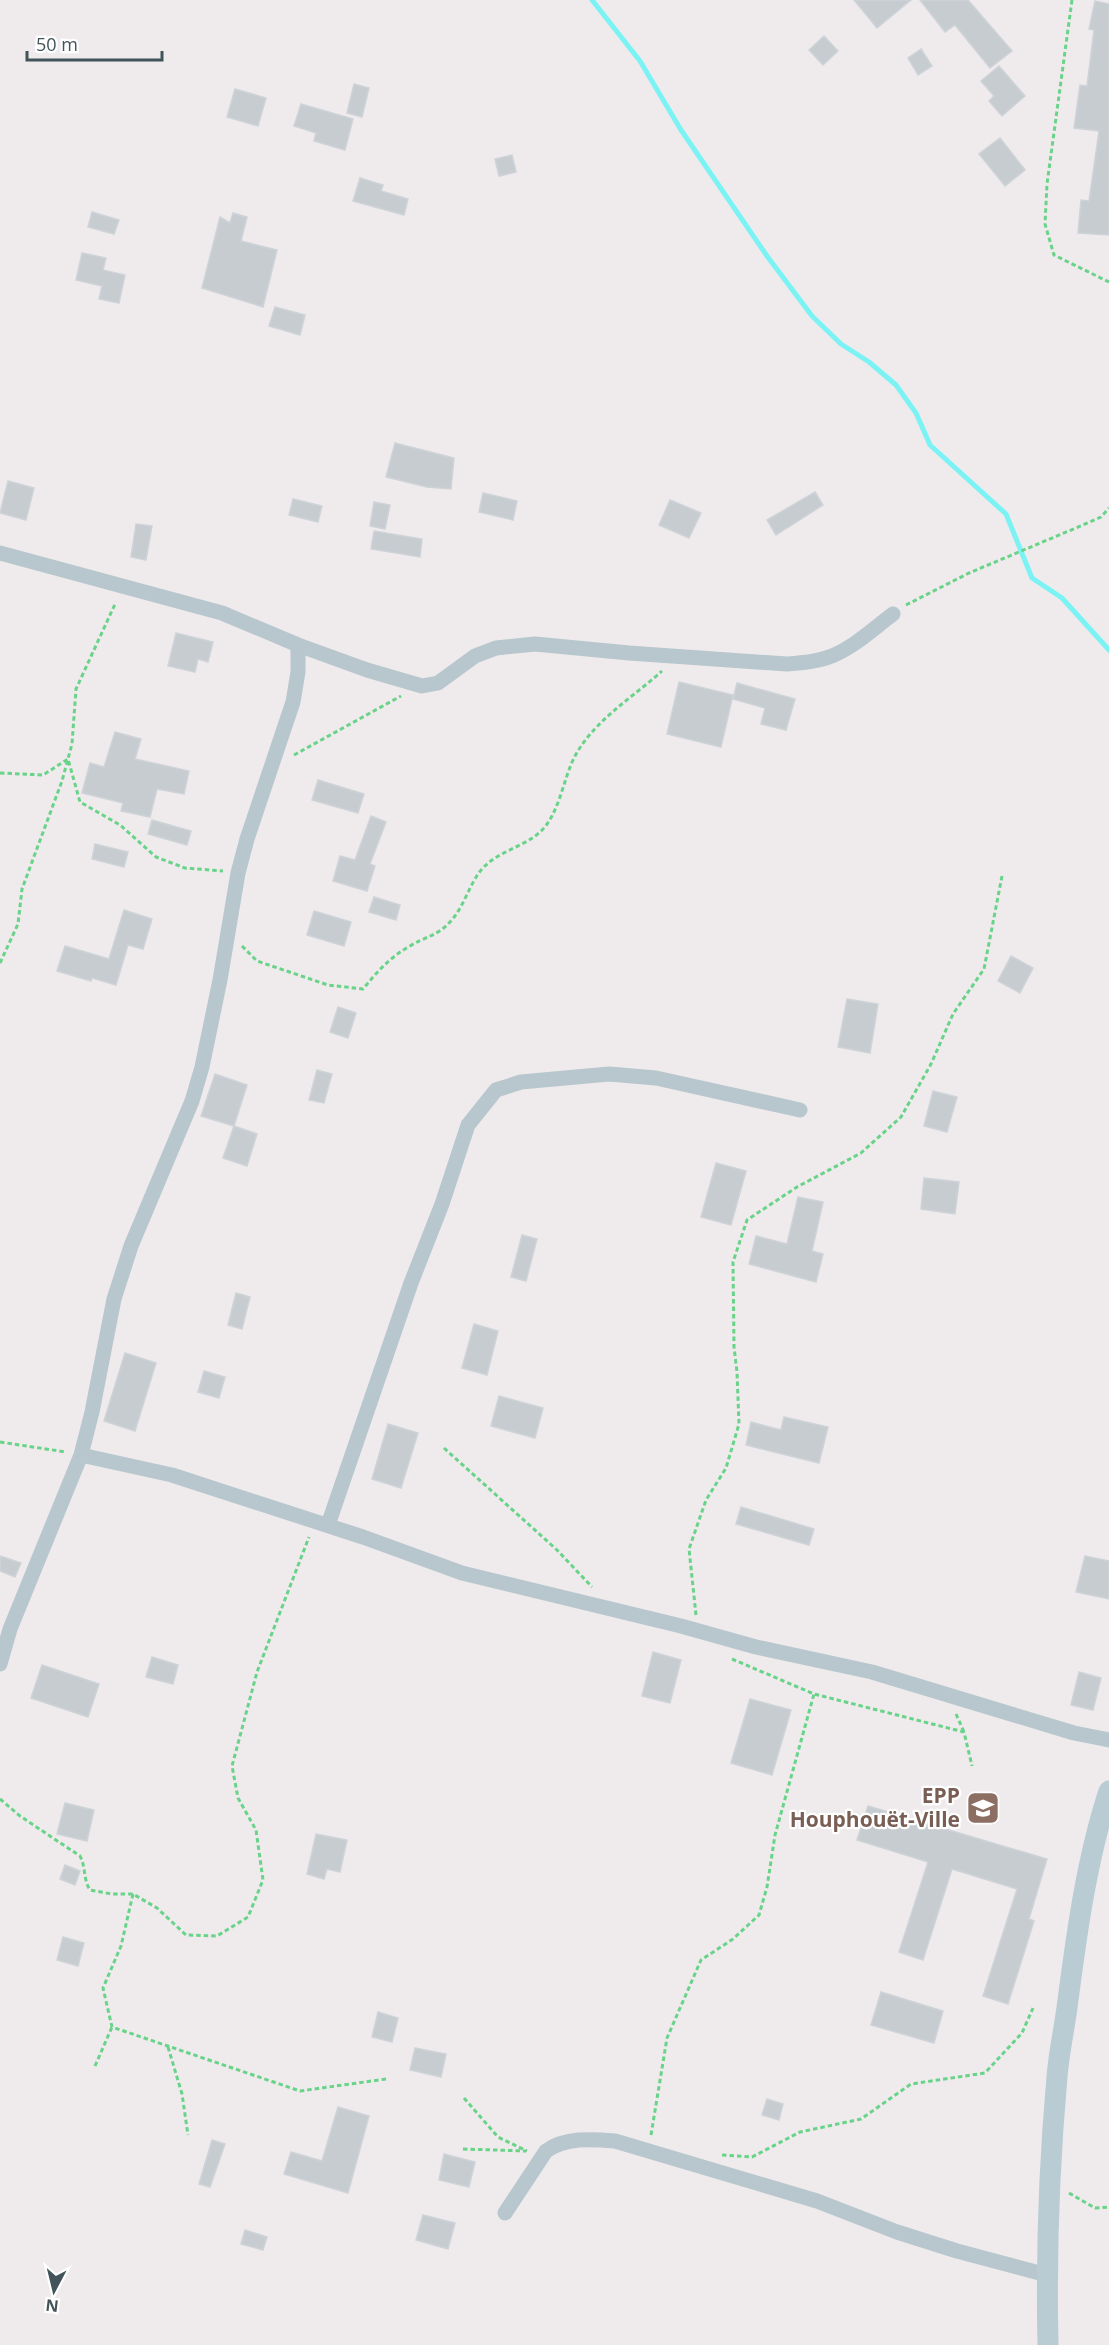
<svg xmlns="http://www.w3.org/2000/svg" width="1109" height="2345" font-family="'Open Sans',sans-serif">
	<style>
		.lines { fill: none; stroke-linecap: round; stroke-linejoin: round }
		.stream { stroke: #7bf3f4; stroke-width: 5 }
		.building { fill: #c7ccd1; stroke: #ced3d8; stroke-width: 1.5 }
		.path { stroke: #68d389; stroke-width: 3; stroke-dasharray: 4.5 3; stroke-linecap: butt }
		.street { stroke: #b8c7cd; stroke-width: 15 }
		.secondary { stroke: #b9ccd4; stroke-width: 21 }
		.labels { text-anchor: middle; stroke-width: 4.5; stroke-linejoin: round; paint-order: stroke }
		.education-label { font-size: 21px; font-weight: bold; fill: #785e54; stroke: #fff; text-anchor: end }
	</style>
	<rect width="100%" height="100%" fill="#efebec"/>
	<g class="lines">
		<path class="stream" d="M592 0 640 61 681 130 767 256 812 316 841 344 869 362 896 385 916 413 930 445 1006 514 1032 578 1062 598 1109 650"/>
	</g>
	<path class="building" d="M854 0H911L877 28Z
		M920 0H968L1012 51 990 68 955 25 945 32Z
		M1095 1 1109 4V235L1078 233 1081 200 1089 201 1099 131 1074 128 1080 85 1087 86 1094 30 1089 29Z
		M824 36 838 51 823 65 809 50Z
		M921 49 932 66 918 75 908 58Z
		M999 66 1025 96 1002 116 989 101 994 96 981 81Z
		M354 84 369 88 362 117 347 113Z
		M235 89 266 98 258 126 227 117Z
		M301 104 353 119 345 150 314 141 316 133 294 126Z
		M1000 138 1025 170 1005 186 979 154Z
		M512 155 516 172 499 176 495 159Z
		M360 178 383 185 381 191 408 199 404 215 353 201Z
		M92 212 119 220 114 234 88 227Z
		M233 213 247 217 241 241 277 250 263 307 202 288 220 217 230 223Z
		M82 253 106 258 103 270 125 275 119 303 99 299 102 286 76 280Z
		M275 307 305 315 300 335 269 326Z
		M395 443 454 458 451 489 427 487 386 477Z
		M8 481 34 488 26 520 0 513Z
		M815 492 823 505 776 535 767 520Z
		M483 493 517 501 513 520 479 512Z
		M293 499 322 506 318 522 289 515Z
		M670 500 701 513 689 538 659 525Z
		M374 502 390 505 385 529 370 526Z
		M136 524 152 526 146 560 131 557Z
		M374 531 422 539 420 557 371 549Z
		M176 633 213 642 208 662 198 659 195 672 168 666Z
		M679 682 733 695 721 747 667 734Z
		M737 683 795 699 786 730 761 724 765 708 733 699Z
		M115 732 141 739 135 759 189 771 184 794 157 789 150 817 121 811 123 803 82 793 90 763 104 767Z
		M318 780 364 794 358 813 312 800Z
		M371 816 386 822 370 864 375 866 367 891 333 881 340 856 355 860Z
		M152 820 191 831 187 845 148 834Z
		M95 844 128 852 124 867 92 859Z
		M374 897 400 905 396 920 369 912Z
		M124 910 152 919 143 949 128 945 116 985 92 978 91 981 57 971 65 946 109 959Z
		M314 911 351 922 344 946 307 935Z
		M1011 956 1033 968 1020 993 998 981Z
		M847 999 878 1004 870 1053 838 1047Z
		M338 1007 356 1013 348 1038 330 1032Z
		M317 1070 332 1074 324 1103 309 1100Z
		M215 1074 247 1085 234 1126 201 1116Z
		M933 1091 957 1097 947 1132 924 1126Z
		M234 1126 257 1134 247 1166 223 1158Z
		M716 1163 746 1171 731 1225 701 1217Z
		M924 1178 959 1182 955 1214 921 1209Z
		M798 1197 823 1202 812 1251 823 1254 816 1282 749 1264 756 1236 787 1244Z
		M522 1235 537 1239 526 1281 511 1277Z
		M236 1293 250 1297 242 1329 228 1325Z
		M474 1324 498 1331 487 1375 462 1368Z
		M125 1353 156 1363 135 1431 104 1421Z
		M204 1371 225 1377 219 1398 198 1392Z
		M499 1396 543 1408 535 1438 491 1426Z
		M784 1417 828 1427 819 1463 746 1445 751 1422 781 1430Z
		M388 1424 418 1433 401 1488 372 1479Z
		M741 1507 814 1529 809 1545 736 1524Z
		M0 1556 21 1563 15 1577 0 1571Z
		M1085 1556 1109 1561V1599L1076 1592Z
		M653 1652 681 1660 670 1703 642 1696Z
		M152 1657 178 1665 173 1684 146 1677Z
		M42 1665 99 1684 88 1717 31 1698Z
		M1079 1672 1101 1678 1093 1710 1071 1705Z
		M750 1699 791 1710 772 1775 731 1763Z
		M65 1803 94 1810 87 1841 57 1834Z
		M868 1806 1047 1859 1029 1919 1034 1921 1008 2004 983 1996 1017 1889 952 1869 923 1960 899 1952 928 1862 857 1840Z
		M316 1834 347 1840 340 1872 327 1869 324 1879 307 1874Z
		M65 1865 80 1871 75 1885 60 1879Z
		M63 1937 84 1943 78 1966 57 1960Z
		M881 1992 943 2011 934 2043 871 2025Z
		M378 2012 398 2018 392 2042 372 2037Z
		M415 2048 446 2054 441 2077 410 2070Z
		M767 2099 783 2104 779 2120 762 2115Z
		M338 2107 369 2116 348 2193 284 2174 291 2152 322 2161Z
		M212 2140 225 2144 210 2187 199 2184Z
		M444 2154 475 2162 469 2187 439 2180Z
		M423 2215 455 2223 448 2249 416 2240Z
		M245 2230 267 2237 263 2250 241 2244Z"/>
	<g class="lines">
		<path class="path" d="M1072 0 1047 184 1045 224 1054 255 1109 282
			M906 605 969 573 1083 525 1101 517 1109 508
			M294 755 401 696
			M0 773 43 775 68 759 80 802 120 825 156 857 185 868 223 871
			M242 946 257 961 328 985 363 989C377 972 390 957 410 946 424 937 437 936 449 923 464 908 469 884 482 869 498 851 522 848 540 832 559 815 563 780 574 758 593 721 632 698 662 671
			M0 963 18 924 22 889 62 781 72 744 76 689 116 602
			M0 1442 66 1452
			M444 1448 557 1550 592 1587
			M696 1615 689 1549 706 1500 726 1468 739 1424 737 1372 734 1347 733 1262 747 1220 797 1187 861 1153 901 1117 931 1064 953 1014 984 969 1002 876
			M732 1659 814 1694 964 1732 972 1766
			M956 1714 964 1732
			M0 1799 20 1816 80 1856C86 1867 83 1879 90 1890L112 1894H133L157 1908 186 1935 217 1936 248 1917 263 1880 256 1830 238 1798 232 1766 257 1672 309 1537
			M133 1894 121 1946 103 1988 112 2027 300 2091 386 2079
			M168 2047 182 2094 188 2135
			M95 2066 112 2027
			M464 2098 498 2137 527 2151
			M651 2135 667 2038 701 1960 733 1939 759 1915 767 1887 775 1835 814 1694
			M463 2149 526 2151
			M722 2155 752 2157 800 2132 861 2119 911 2084 985 2073 1022 2033 1033 2008
			M1069 2193 1095 2208 1109 2207"/>
		<path class="street" d="M0 553 222 613 298 645 367 670 422 686 438 683 475 656 496 648 535 644 629 653 787 664C801 663 816 662 829 657 852 649 874 628 893 614
			M81 1455 172 1475 363 1537 462 1573 681 1626 756 1647 872 1672 1074 1733 1109 1740
			M328 1525 411 1283 442 1204 468 1125 496 1090 521 1082 609 1074 656 1078 800 1110
			M0 1664 10 1629 81 1455 92 1412 114 1299 131 1246 192 1101 202 1067 220 980 238 873 247 839 293 702 298 672V645
			M505 2213 546 2151C565 2137 592 2139 615 2141L817 2201 897 2232 957 2251 1047 2275"/>
		<path class="secondary" d="M1048 2345C1046 2255 1049 2166 1057 2077 1059 2051 1065 2026 1068 2000 1077 1931 1087 1858 1109 1791"/>
	</g>
	<defs>
		<g id="school-square" transform="scale(1.725)"><rect x="-9" y="-9" width="18" height="18" rx="4" fill="#8d6e63" stroke="#fff"/><path d="M0-5L7-2L0 1L-7-2ZM-4 1L0 2.5L4 1V4Q0 6-4 4Z" fill="#fff"/></g>
	</defs>
	<g fill-rule="evenodd">
		<use href="#school-square" x="983" y="1808"/>
	</g>
	<g class="labels">
		<g class="education-label">
			<text x="960" y="1803">EPP<tspan x="960" dy="24">Houphouët-Ville</tspan></text>
		</g>
	</g>
	<g transform="translate(54 2291) rotate(187)" stroke="#ffffff" stroke-width="4.5" paint-order="stroke">
	<path d="M0-4.5L10 22L0 15L-10 22Z" fill="#42545a"/>
	<text y="-9" font-size="16" font-weight="bold" text-anchor="middle" fill="#42545a">N</text>
	</g>
	<path d="M27 51v9h135v-9" fill="none" stroke="#42545a" stroke-width="3"/>
	<text x="36" y="51" font-size="18" fill="#42545a" stroke="#ffffff" stroke-width="4.5" paint-order="stroke">50 m</text>
</svg>
